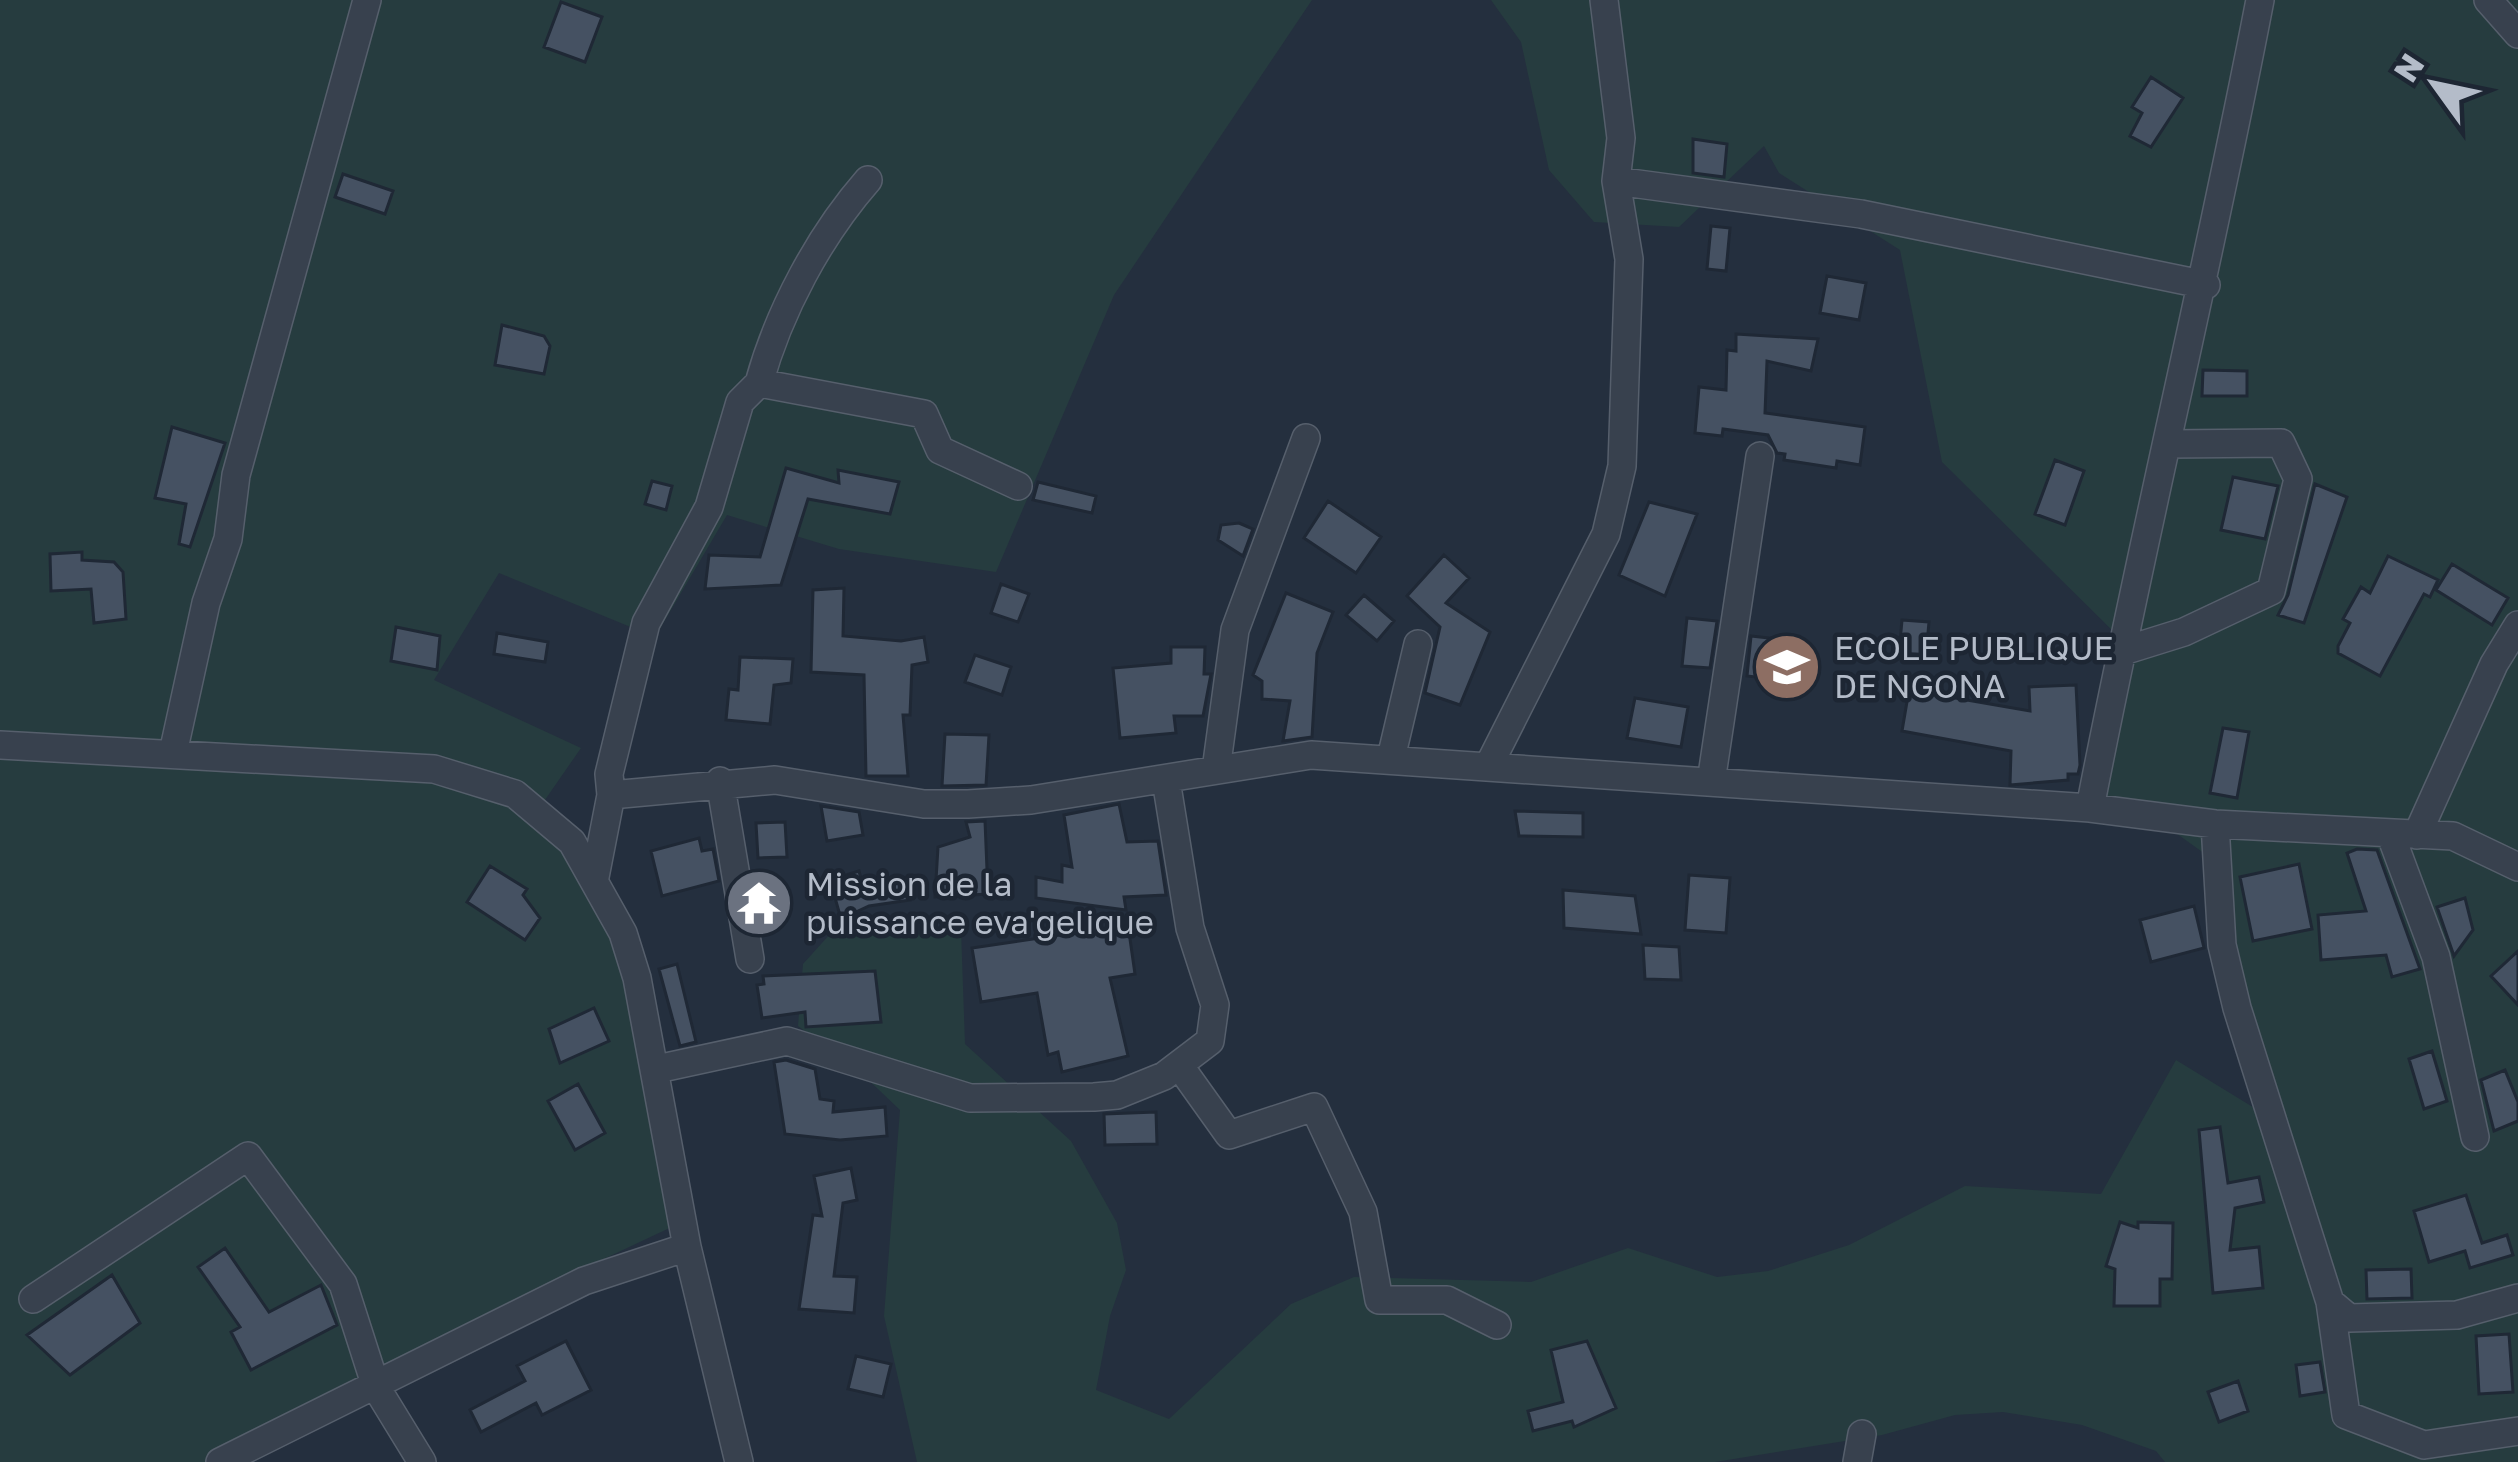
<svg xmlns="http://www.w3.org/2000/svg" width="2518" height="1462" font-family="'Golos Text',sans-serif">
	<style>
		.green { fill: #263c3f }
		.building { fill: #455162; stroke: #1f2835; stroke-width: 3 }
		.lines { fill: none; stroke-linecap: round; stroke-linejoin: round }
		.street-casing { stroke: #565f6c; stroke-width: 30 }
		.street { stroke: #38414e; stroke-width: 27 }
		.labels { text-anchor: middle; stroke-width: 9; stroke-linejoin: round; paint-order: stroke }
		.poi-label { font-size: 33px; fill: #b4bcc9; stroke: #1d2633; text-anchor: start }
	</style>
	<rect width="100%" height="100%" fill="#242f3e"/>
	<path class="green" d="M0 0H1312L1114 295 996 572 839 549 727 515 655 637 499 573 434 680 581 748 538 810 614 896 678 1224 472 1321 221 1451 212 1462H0Z
		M1491 0H2518V1462H2165L2156 1451 2082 1425 2003 1412 1955 1415 1882 1435 1715 1462H917L884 1316 900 1110 858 1070 798 1026 803 964 831 933 961 929 965 1044 1071 1141 1117 1223 1126 1270 1110 1316 1096 1390 1169 1419 1291 1304 1354 1277 1531 1282 1628 1248 1717 1277 1768 1271 1849 1245 1965 1186 2101 1194 2176 1060 2274 1120 2237 1008 2226 869 2141 808H2090L2122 640 1942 462 1900 250 1779 173 1764 146 1679 227 1594 222 1549 170 1521 42Z"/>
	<path class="building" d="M561 2 602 17 585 62 544 47Z
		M2151 77 2183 98 2151 147 2130 136 2142 113 2132 107Z
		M1693 139 1727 144 1724 177 1693 173Z
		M343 174 393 191 385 214 335 197Z
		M1711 226 1730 228 1726 271 1707 269Z
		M1827 276 1866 283 1859 320 1820 313Z
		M502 325 544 336 550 346 544 374 495 365Z
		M1736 334 1818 339 1811 371 1767 361 1765 413 1865 427 1860 465 1837 461 1836 468 1784 460 1785 454 1777 453 1768 435 1723 429 1722 436 1695 433 1699 387 1726 390 1727 350 1736 351Z
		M2203 370 2247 371V396H2202Z
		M172 427 225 443 190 547 179 544 186 504 155 498Z
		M2055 460 2084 471 2065 525 2035 514Z
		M786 468 839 483 838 470 899 482 890 514 808 499 781 585 705 589 709 555 760 557Z
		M2233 477 2278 486 2265 539 2221 530Z
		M652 481 672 486 666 510 645 504Z
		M1038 482 1096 496 1092 513 1033 500Z
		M2315 484 2347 497 2304 623 2278 615 2288 595Z
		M1328 501 1381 537 1356 573 1304 538Z
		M1649 502 1697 514 1665 596 1619 575Z
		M1239 523 1253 529 1243 556 1218 540 1221 525Z
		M82 552V560L114 562 123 572 126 619 94 623 91 589 51 591 50 554Z
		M1444 555 1469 578 1446 603 1490 632 1460 705 1425 693 1440 627 1407 596Z
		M2388 556 2438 580 2430 597 2424 594 2380 676 2338 653V646L2350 623 2343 619 2361 587 2370 593Z
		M2452 564 2508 598 2492 625 2436 590Z
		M1001 584 1029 594 1018 622 991 613Z
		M844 588 843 636 901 641 924 637 928 662 912 665 910 715H903L908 776H866L864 675 811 672 813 590Z
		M1286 593 1333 612 1317 653 1312 737 1283 741 1290 701 1262 699V681L1253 675Z
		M1364 595 1394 621 1377 641 1346 615Z
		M1687 618 1717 621 1710 668 1682 666Z
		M1902 620 1929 622 1926 655 1899 653Z
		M396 627 440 636 437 670 391 661Z
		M497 633 548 642 545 662 494 654Z
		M1751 636 1805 642 1800 682 1747 676Z
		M1171 647H1205L1204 674H1211L1203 716H1174L1176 733 1120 738 1113 668 1171 663Z
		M975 655 1011 667 1002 695 965 682Z
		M740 657 793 659 791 683 774 685 770 724 726 720 729 689 738 690Z
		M2076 685 2080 765 2078 774H2068V780L2010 785 2011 751 1902 731 1909 690 2030 711 2029 687Z
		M1635 698 1688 707 1681 747 1627 738Z
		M2223 728 2249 732 2237 798 2210 793Z
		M945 734 989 735 986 785 942 786Z
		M1119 804 1127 842 1158 841 1166 895 1124 897 1126 910 1036 898V877L1062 882V865L1072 867 1064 815Z
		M821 806 859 812 863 835 827 841Z
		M1515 811 1583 813V837L1519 836Z
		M985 821 988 894 935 897 938 847 970 837 966 822Z
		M785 822 787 857 758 858 756 823Z
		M699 838 702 851 713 849 719 881 662 896 651 851Z
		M2357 849 2377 850 2420 969 2392 977 2386 955 2321 960 2318 915 2366 911 2347 853Z
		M2299 864 2312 929 2253 941 2240 877Z
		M490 866 527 889 523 895 540 918 525 940 467 902Z
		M859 871 863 886 907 880 910 900 869 906 841 919 830 880Z
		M1689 875 1730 878 1726 933 1685 930Z
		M1563 890 1635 896 1641 934 1564 928Z
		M2465 898 2473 930 2454 956 2437 907Z
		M2194 906 2204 948 2151 962 2140 920Z
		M1128 925 1135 974 1110 978 1128 1056 1062 1072 1058 1052 1048 1055 1037 993 981 1002 972 948Z
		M1643 945 1679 947 1681 980 1645 979Z
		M2518 951V1005L2491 976Z
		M677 964 696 1042 680 1046 659 969Z
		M875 971 881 1022 806 1027 805 1012 762 1018 757 985 764 984 763 976Z
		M594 1008 609 1041 560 1063 549 1029Z
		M2432 1051 2447 1101 2424 1109 2409 1059Z
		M786 1060 815 1069 820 1099 834 1101 833 1112 885 1107 887 1136 840 1140 785 1134 774 1062Z
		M2505 1070 2518 1102V1121L2494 1131 2481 1080Z
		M578 1084 605 1133 575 1150 548 1101Z
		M1156 1112 1157 1144 1105 1145 1104 1114Z
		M2220 1127 2228 1183 2259 1177 2264 1202 2235 1208 2230 1250 2259 1247 2263 1288 2213 1293 2199 1130Z
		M851 1168 857 1200 843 1203 834 1276 857 1277 854 1313 799 1309 813 1215 822 1216 814 1176Z
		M2466 1195 2482 1243 2507 1235 2513 1255 2470 1268 2465 1251 2429 1262 2414 1211Z
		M2120 1222 2138 1228V1222L2173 1223 2172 1279H2160V1306H2114L2115 1269 2106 1266Z
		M225 1248 269 1312 321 1285 337 1325 251 1370 231 1332 240 1327 198 1267Z
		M2411 1269 2412 1298 2367 1299 2366 1270Z
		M112 1275 140 1323 70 1375 27 1335Z
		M2509 1334 2513 1392 2479 1394 2476 1336Z
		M566 1341 591 1390 542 1415 536 1403 481 1432 470 1410 525 1381 517 1366Z
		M1587 1341 1616 1408 1574 1427 1572 1421 1533 1431 1528 1411 1563 1402 1551 1350Z
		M856 1356 891 1364 883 1397 848 1389Z
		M2320 1362 2325 1392 2300 1396 2296 1365Z
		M2238 1381 2248 1411 2219 1422 2208 1392Z"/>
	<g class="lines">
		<g class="street-casing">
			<path id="street" d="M2488 0 2518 34
				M1616 181 1861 214 2206 285
				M759 383C779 311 819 236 868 180
				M2120 652 2184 632 2271 591 2298 479 2281 443 2168 444
				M0 745 434 769 515 794 572 842 623 933 637 978 687 1247 739 1462
				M173 753 206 603 228 539 236 475 367 0
				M1391 758 1418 644
				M1488 767 1606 534 1622 466 1629 259 1616 181 1621 138 1604 0
				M1216 770 1235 630 1306 438
				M720 781 750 959
				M1711 782 1760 456
				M611 795 609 774 646 623 709 507 740 402 759 383 924 414 940 450 1018 486
				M2090 808 2215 824 2453 836 2518 867
				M2215 824 2222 945 2237 1008 2330 1302 2349 1318 2457 1315 2518 1298
				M2390 833 2436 957 2475 1137
				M2417 835 2494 664 2518 625
				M595 877 611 795 775 780 924 804H968L1031 800 1311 755 2090 808C2142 538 2208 271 2260 0
				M1179 1065 1229 1135 1314 1107 1363 1212 1379 1300H1447L1497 1325
				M657 1069 787 1041 970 1098 1094 1097 1117 1095 1164 1076 1210 1041 1215 1005 1190 928 1166 780
				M33 1299 248 1156 343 1284 376 1387 422 1462
				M2330 1302 2346 1415 2424 1445 2518 1431
				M220 1462 584 1281 687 1247
				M1857 1462 1862 1434"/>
		</g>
		<use href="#street" class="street"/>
	</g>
	<defs>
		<g id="school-disc" transform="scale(3.45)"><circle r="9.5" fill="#8d6e63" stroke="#1d2633"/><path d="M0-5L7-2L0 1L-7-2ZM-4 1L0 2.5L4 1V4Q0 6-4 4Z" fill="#fff"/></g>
		<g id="temple-disc" transform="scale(3.45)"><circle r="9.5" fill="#6b7280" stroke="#1d2633"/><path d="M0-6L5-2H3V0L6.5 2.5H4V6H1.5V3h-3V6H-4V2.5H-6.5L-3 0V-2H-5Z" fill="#fff"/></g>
	</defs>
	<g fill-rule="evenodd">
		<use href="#school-disc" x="1787" y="667"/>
		<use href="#temple-disc" x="759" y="903"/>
	</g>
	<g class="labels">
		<g class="poi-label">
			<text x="1834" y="660">ECOLE PUBLIQUE<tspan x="1834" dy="38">DE NGONA</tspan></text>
			<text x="806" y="896">Mission de la<tspan x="806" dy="38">puissance eva'gelique</tspan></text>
		</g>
	</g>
	<g transform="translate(2434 84) rotate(303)" stroke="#1d2633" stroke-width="9" paint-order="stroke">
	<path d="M0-9L21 45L0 30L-21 45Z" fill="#b4bcc9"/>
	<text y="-18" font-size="33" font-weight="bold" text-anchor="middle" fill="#b4bcc9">N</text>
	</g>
</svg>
